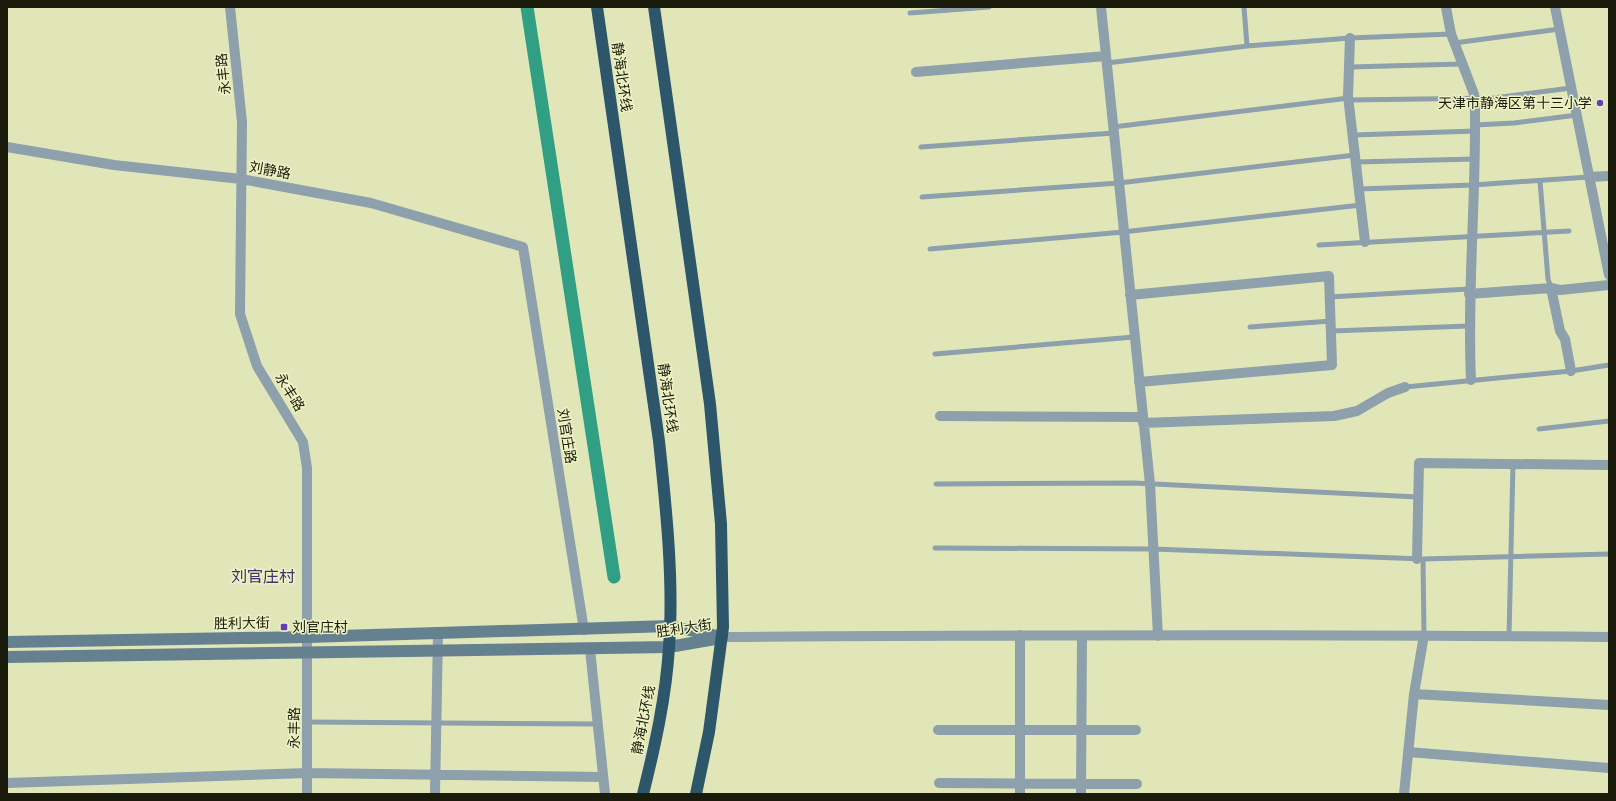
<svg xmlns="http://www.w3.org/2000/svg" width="1616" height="801" font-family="'Playfair Display','Noto Sans SC',serif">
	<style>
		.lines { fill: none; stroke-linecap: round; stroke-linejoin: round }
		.canal { stroke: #309f83; stroke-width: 13 }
		.lane { stroke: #8da0ab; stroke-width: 5 }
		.street { stroke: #8da0ab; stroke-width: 10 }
		.secondary { stroke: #658190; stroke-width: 12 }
		.highway { stroke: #2d566b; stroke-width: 12 }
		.poi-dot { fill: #6440b8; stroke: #eef3c6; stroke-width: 1.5 }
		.labels { text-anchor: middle; stroke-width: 3; stroke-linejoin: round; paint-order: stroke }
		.street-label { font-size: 14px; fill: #1a1b0a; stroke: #eef3c6 }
		.poi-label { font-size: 14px; fill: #1a1b0a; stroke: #eef3c6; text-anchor: end }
		.quarter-label { font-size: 16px; fill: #40306c; stroke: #eef3c6 }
	</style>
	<rect width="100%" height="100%" fill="#e1e6b9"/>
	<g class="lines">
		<path class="canal" d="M527 7 614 577"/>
		<path class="lane" d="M1244 7 1247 46
			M910 13 989 7
			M1454 43 1560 29
			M1107 63 1247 46 1350 38 1451 34
			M1350 67 1461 64
			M1349 100 1494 98 1571 88
			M1475 125 1514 123 1577 115
			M1113 127 1349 98
			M1353 135 1476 131
			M921 147 1114 133
			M1356 162 1475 159
			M1540 181 1548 279 1551 288
			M1359 189 1473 185 1589 177
			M922 197 1119 183 1355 155
			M1319 245 1569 231
			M930 249 1123 232 1361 205
			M1329 297 1469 289
			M1250 327 1331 321
			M1331 331 1469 326
			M935 354 1134 337
			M1405 387 1571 371 1609 365
			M1539 429 1609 421
			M936 484 1134 483 1418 497
			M935 548 1153 549 1423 559 1609 554
			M1423 559 1424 635
			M1509 636 1513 464
			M308 722 598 724"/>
		<path class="street" d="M230 7 242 122 240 314 257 366 303 442 307 468V794
			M1101 7 1150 484 1158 636
			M1446 7 1451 34 1474 94 1475 112C1476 202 1467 291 1471 380
			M1555 7 1609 275
			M1350 38 1348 96 1365 242
			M916 72 1106 56
			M7 147 114 165 241 179 371 203 523 247 584 630
			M1589 177 1609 176
			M1551 288 1560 331 1565 339 1571 371
			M1469 294 1551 288 1560 290 1609 285
			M1130 295 1329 276 1332 365 1139 382
			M940 416 1142 417
			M1143 423 1334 416 1357 411 1388 393 1405 387
			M1417 559 1419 463 1609 465
			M1020 635V794
			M722 637C1017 635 1313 634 1609 637
			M590 649 605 794
			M1414 694 1609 705
			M938 730H1136
			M1408 752 1609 768
			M7 783 307 773 603 777
			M939 783 1137 784
			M435 794 438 633
			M1081 794 1082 637
			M1404 794 1414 694 1424 635"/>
		<path class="secondary" d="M7 642 308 637 670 626 722 637
			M7 657 669 647 715 639"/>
		<path class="highway" d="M597 7 659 441C666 507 674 581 669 647 666 697 655 746 643 794
			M654 7 710 404 721 524 723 627 709 732 696 794"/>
	</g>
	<g class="poi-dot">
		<circle cx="1600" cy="103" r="4"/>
		<rect x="280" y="623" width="8" height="8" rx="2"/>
	</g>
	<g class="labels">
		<g class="street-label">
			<text transform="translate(223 74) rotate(-96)" y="5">永丰路</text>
			<text transform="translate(622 77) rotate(82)" y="5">静海北环线</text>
			<text transform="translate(270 170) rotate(10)" y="5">刘静路</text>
			<text transform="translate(290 392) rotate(58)" y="5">永丰路</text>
			<text transform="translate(668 398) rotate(82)" y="5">静海北环线</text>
			<text transform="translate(567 436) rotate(81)" y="5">刘官庄路</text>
			<text transform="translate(242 623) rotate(-1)" y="5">胜利大街</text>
			<text transform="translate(684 628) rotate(-8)" y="5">胜利大街</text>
			<text transform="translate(643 720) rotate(-79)" y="5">静海北环线</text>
			<text transform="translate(294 728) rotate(-89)" y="5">永丰路</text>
		</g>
		<g class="poi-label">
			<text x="1592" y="108">天津市静海区第十三小学</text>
			<text x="292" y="632" text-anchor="start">刘官庄村</text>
		</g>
		<g class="quarter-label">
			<text x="263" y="582">刘官庄村</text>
		</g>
	</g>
	<rect width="1616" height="801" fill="none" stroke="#1a1b0a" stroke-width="16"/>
</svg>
